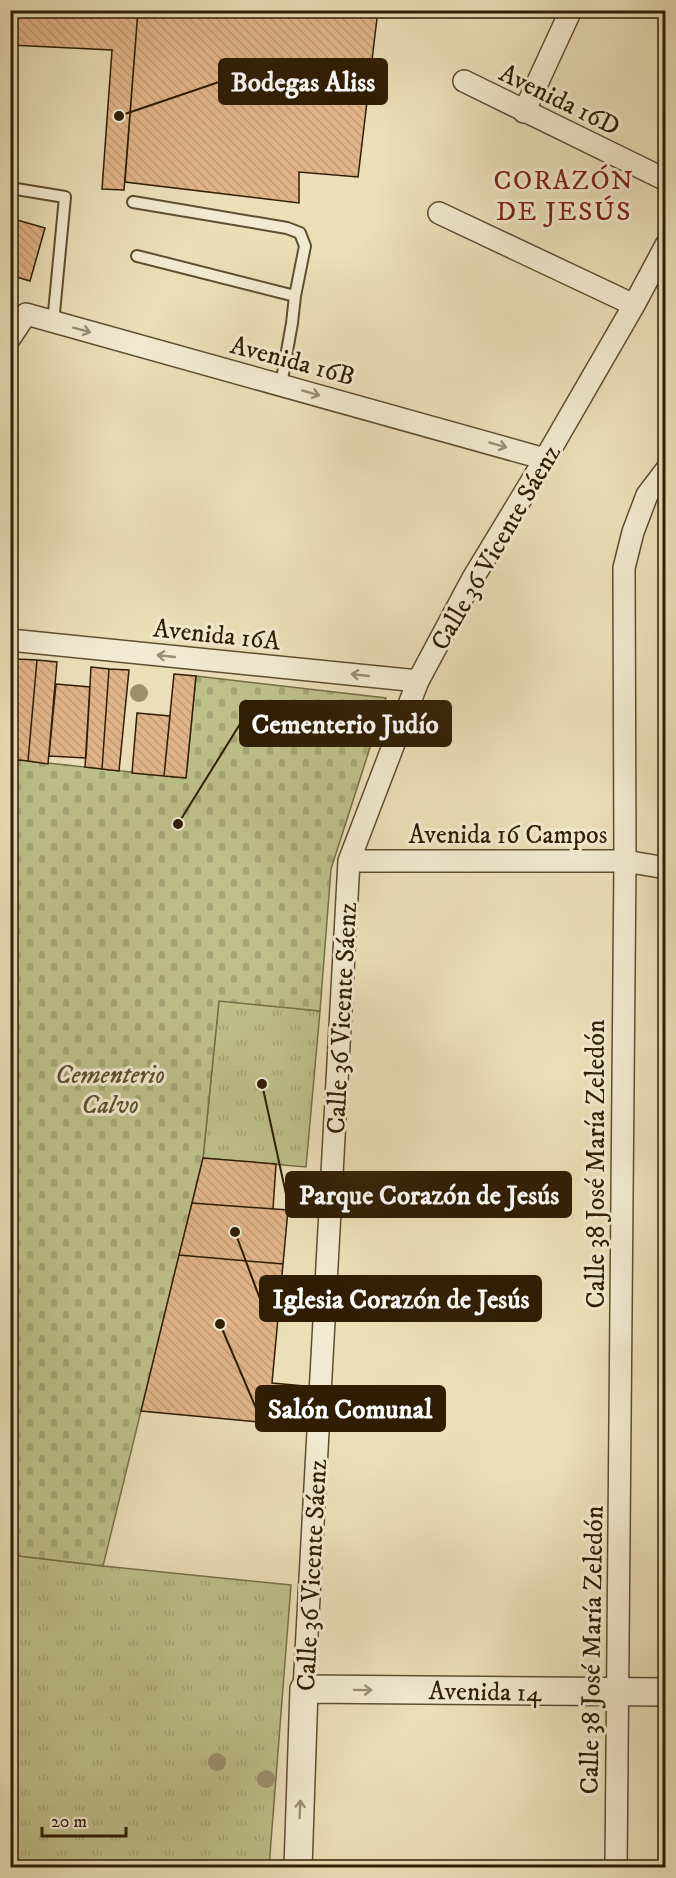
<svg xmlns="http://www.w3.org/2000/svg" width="676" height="1878" font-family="'IM FELL DW Pica',serif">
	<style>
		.grass { fill: url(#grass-tufts); stroke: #766f47; stroke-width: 1.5 }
		.cemetery { fill: url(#cemetery-stones); stroke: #766f47; stroke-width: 1.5 }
		.building { fill: url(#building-back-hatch); stroke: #2f1e04; stroke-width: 1.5 }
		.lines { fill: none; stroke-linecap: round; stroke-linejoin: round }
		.service-casing { stroke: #5e4e31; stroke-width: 14 }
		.minor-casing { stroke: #5e4e31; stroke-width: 24 }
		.tertiary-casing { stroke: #5e4e31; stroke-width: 30 }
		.service { stroke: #f2ead0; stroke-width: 10 }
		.minor { stroke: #f2ead0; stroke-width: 21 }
		.tertiary { stroke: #f2ead0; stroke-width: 27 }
		.tree { fill: #9b906b }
		.oneway { stroke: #9a8e74 }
		.labels { text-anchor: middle; stroke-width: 6; stroke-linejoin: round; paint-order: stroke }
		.street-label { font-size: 26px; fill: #2f1e04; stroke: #f2ead0 }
		.park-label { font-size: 26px; font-style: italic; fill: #5a4f2c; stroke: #f2ead0 }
		.neighbourhood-label { font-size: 27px; letter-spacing: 1.5px; fill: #7a1f14; stroke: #f2ead0 }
		.leader { fill: none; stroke: #2f1e04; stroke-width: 2 }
		.callout-dot { fill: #2f1e04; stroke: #f2ead0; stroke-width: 2 }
		.callout { fill: #2f1e04; stroke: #2f1e04; stroke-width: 2 }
		.callout-label { font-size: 27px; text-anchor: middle; font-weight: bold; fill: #fff }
	</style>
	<defs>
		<pattern id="grass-tufts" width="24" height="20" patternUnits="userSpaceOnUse" patternTransform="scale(1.5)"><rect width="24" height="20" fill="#bec08a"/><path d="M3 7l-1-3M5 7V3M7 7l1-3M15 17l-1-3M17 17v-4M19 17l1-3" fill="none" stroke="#a4a575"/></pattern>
		<pattern id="cemetery-stones" width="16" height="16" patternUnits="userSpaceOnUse" patternTransform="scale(1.5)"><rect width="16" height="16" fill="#bec08a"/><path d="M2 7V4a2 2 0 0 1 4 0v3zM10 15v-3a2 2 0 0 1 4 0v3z" fill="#a4a575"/></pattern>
		<pattern id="building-back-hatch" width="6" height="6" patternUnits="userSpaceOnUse" patternTransform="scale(1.5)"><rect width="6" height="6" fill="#e1b489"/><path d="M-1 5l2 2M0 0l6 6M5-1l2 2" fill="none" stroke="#c19a75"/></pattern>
	</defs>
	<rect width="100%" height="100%" fill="#ebdfb7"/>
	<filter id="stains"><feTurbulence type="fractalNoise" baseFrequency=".00333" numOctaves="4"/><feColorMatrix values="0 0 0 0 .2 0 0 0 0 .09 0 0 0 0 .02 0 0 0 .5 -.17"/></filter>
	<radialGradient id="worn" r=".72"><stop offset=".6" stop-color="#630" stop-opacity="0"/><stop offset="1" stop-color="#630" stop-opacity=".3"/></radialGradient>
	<path class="grass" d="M219 1000 320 1011 306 1167 203 1158Z
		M11 1555 103 1566 291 1585 269 1867 11 1868Z"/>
	<path class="cemetery" d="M196 676 386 698 331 869 320 1011 219 1001 203 1158 103 1566 11 1555V759L186 778Z"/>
	<path class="building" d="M10 10H138L124 190 102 189 112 50 10 45Z
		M138 10H378L358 177 299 172V203L125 182Z
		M10 218 45 228 30 281 10 275Z
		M10 659H17L10 749Z
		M17 659 37 660 28 761 10 759Z
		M37 660 57 662 48 764 28 761Z
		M91 667 109 669 102 769 85 767Z
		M109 669 129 670 119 771 102 769Z
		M174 674 196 676 186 778 164 776Z
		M56 684 90 687 86 758 49 756Z
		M137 713 170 716 164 776 132 773Z
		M203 1158 276 1164 273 1209 192 1203Z
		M192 1203 288 1210 283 1264 179 1255Z
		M179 1255 283 1264 272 1383 304 1386 300 1426 141 1411Z"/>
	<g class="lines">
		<g class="service-casing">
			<path id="service" d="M10 188 65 197 53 323
				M133 202 287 228 300 233 305 246 295 296 292 323 281 385
				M137 256 295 296"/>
		</g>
		<g class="minor-casing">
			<path id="minor" d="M464 81 666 180
				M524 112 571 10
				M439 213 634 305
				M10 338 26 314 545 459
				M10 640 418 681
				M349 861H625L666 868
				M304 1689 349 861 418 681 473 578 545 459 634 305 666 245
				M616 1868 625 861 624 568 633 532 647 495 666 470"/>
		</g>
		<g class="tertiary-casing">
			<path id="tertiary" d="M298 1868 304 1689 666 1692"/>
		</g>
		<use href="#service" class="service"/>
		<use href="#minor" class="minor"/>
		<use href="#tertiary" class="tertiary"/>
	</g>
	<g class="tree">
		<circle cx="139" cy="693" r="9"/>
		<circle cx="217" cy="1762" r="9"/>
		<circle cx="266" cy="1779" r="9"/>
	</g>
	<defs><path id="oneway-shaft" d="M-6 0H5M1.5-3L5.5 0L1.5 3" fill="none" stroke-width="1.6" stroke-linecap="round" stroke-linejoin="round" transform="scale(1.5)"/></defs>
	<g class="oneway">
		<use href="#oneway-shaft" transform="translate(82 330) rotate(15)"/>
		<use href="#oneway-shaft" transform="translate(311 393) rotate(16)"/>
		<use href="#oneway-shaft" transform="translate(498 445) rotate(16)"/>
		<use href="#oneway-shaft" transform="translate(166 656) rotate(-174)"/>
		<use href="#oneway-shaft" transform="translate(360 675) rotate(-174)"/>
		<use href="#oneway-shaft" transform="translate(363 1690) rotate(1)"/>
		<use href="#oneway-shaft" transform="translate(300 1809) rotate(-88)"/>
	</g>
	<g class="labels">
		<g class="street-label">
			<text transform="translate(560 99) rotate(26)" y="9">Avenida 16D</text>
			<text transform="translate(293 360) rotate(15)" y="9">Avenida 16B</text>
			<text transform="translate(495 547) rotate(-60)" y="9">Calle 36 Vicente Sáenz</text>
			<text transform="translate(217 634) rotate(6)" y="9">Avenida 16A</text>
			<text x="508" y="843">Avenida 16 Campos</text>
			<text transform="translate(341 1018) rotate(-87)" y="9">Calle 36 Vicente Sáenz</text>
			<text transform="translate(595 1164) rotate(-90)" y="9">Calle 38 José María Zeledón</text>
			<text transform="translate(311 1575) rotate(-87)" y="9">Calle 36 Vicente Sáenz</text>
			<text transform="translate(591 1650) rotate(-89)" y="9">Calle 38 José María Zeledón</text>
			<text transform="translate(485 1691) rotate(1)" y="9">Avenida 14</text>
		</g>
		<g class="park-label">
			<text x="110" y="1083">Cementerio<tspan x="110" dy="30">Calvo</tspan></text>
		</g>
		<g class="neighbourhood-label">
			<text x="564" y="189">CORAZÓN<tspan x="564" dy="31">DE JESÚS</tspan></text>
		</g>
	</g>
	<path class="leader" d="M119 116L219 82M178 824L240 724M262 1084L286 1194M235 1232L260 1299M220 1324L256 1408"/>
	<g class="callout-dot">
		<circle cx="119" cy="116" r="6"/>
		<circle cx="178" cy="824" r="6"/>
		<circle cx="262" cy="1084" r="6"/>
		<circle cx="235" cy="1232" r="6"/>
		<circle cx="220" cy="1324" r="6"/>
	</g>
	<g class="callout">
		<rect x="219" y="59" width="168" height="45" rx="6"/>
		<rect x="240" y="701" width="211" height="45" rx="6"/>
		<rect x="286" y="1172" width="285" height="45" rx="6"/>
		<rect x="260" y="1276" width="281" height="45" rx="6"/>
		<rect x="256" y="1386" width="189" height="45" rx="6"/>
	</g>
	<g class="callout-label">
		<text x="303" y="91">Bodegas Aliss</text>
		<text x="345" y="733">Cementerio Judío</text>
		<text x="429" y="1204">Parque Corazón de Jesús</text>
		<text x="401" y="1308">Iglesia Corazón de Jesús</text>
		<text x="350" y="1418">Salón Comunal</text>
	</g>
	<rect width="676" height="1878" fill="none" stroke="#ebdfb7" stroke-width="36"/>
	<rect x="12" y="12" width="652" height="1854" fill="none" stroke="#2f1e04" stroke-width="3"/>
	<rect x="18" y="18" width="640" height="1842" fill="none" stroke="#2f1e04" stroke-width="1.5"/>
	<path d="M42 1827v9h84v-9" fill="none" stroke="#2f1e04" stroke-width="3"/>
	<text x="51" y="1827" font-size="18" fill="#2f1e04" stroke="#f2ead0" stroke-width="4.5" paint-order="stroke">20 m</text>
	<rect width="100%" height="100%" filter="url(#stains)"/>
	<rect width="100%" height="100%" fill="url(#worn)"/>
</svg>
